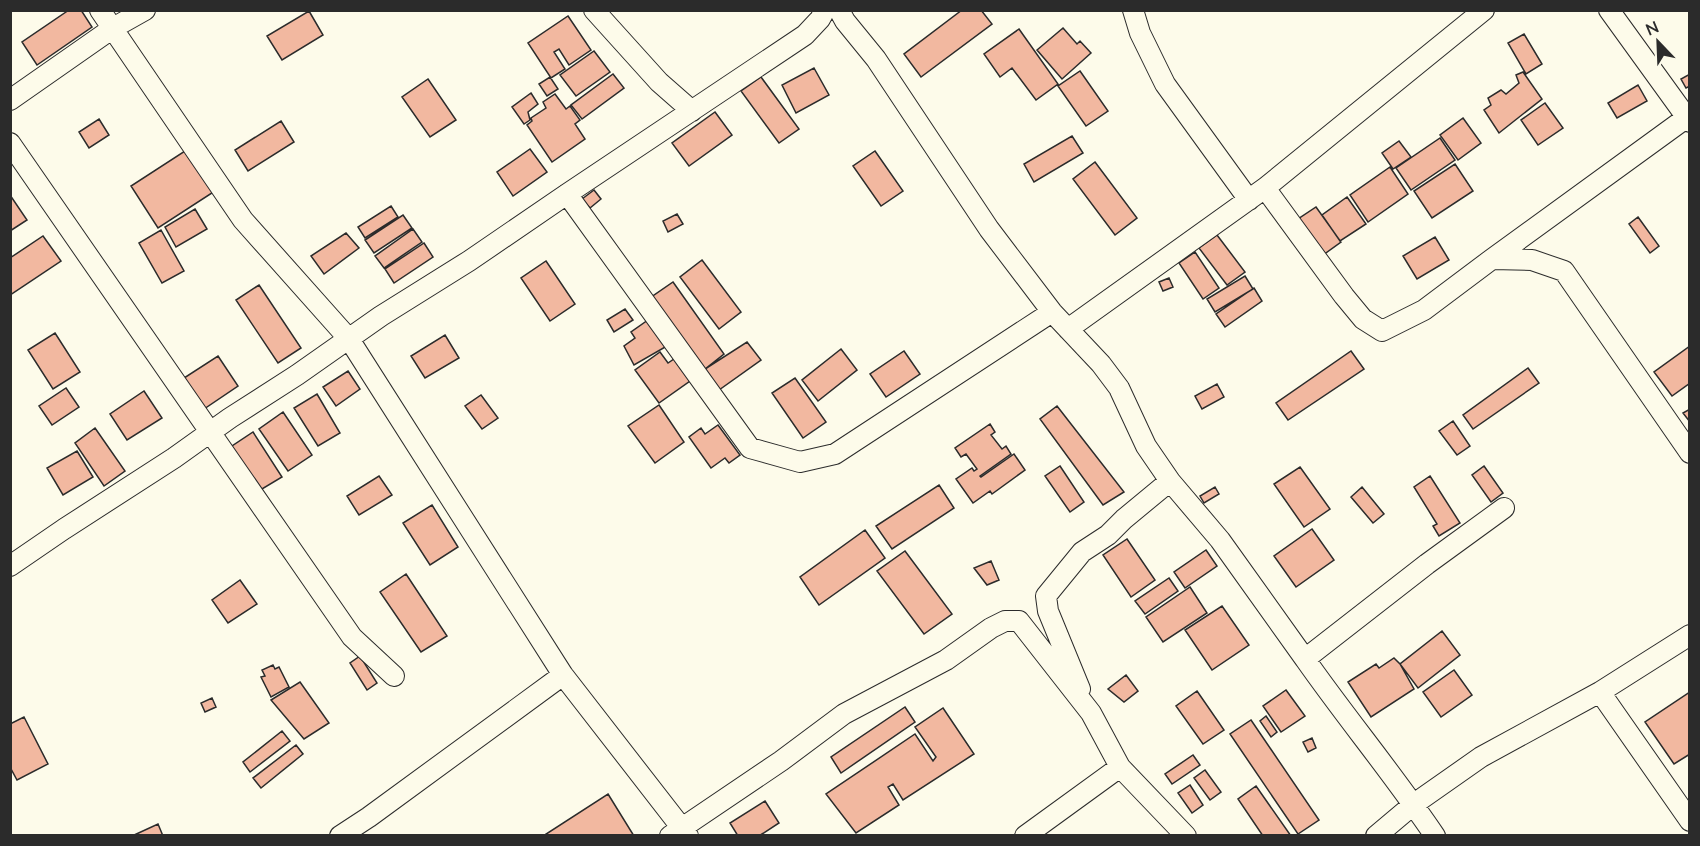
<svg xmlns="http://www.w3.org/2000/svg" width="1700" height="846" font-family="Lato,sans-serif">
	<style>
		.building { fill: #f2b8a0; stroke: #2b2b2b; stroke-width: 1.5 }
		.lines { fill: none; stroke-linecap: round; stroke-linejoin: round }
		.minor-casing { stroke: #2b2b2b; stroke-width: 22 }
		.minor { stroke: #fdfbea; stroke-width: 20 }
	</style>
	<rect width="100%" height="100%" fill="#fdfbea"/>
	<path class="building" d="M69 10H81L92 27 37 65 22 42Z
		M962 10H981L992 24 921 77 904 54Z
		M309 11 323 35 282 60 267 36Z
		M568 16 591 50 569 65 559 49 554 52 565 69 551 78 528 43Z
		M1063 28 1077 44 1080 41 1091 53 1062 79 1037 50Z
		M1019 29 1058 84 1036 100 1012 68 1000 77 984 54Z
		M1524 34 1542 64 1526 74 1508 43Z
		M594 51 610 72 576 96 560 75Z
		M814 68 829 95 796 113 782 85Z
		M1080 71 1108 111 1086 126 1058 86Z
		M1523 72 1542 99 1499 133 1484 110 1491 105 1488 98 1501 90 1506 94 1519 83 1516 75Z
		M613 74 624 88 582 119 571 105Z
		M1690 74V86L1686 88 1681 79Z
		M550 77 558 89 547 96 539 84Z
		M761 77 799 129 779 143 741 91Z
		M428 79 456 120 430 137 402 97Z
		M1638 85 1647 101 1617 118 1608 103Z
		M531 93 538 104 528 112 530 120 524 124 512 107Z
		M555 94 566 109 570 106 580 120 575 124 585 139 552 162 527 125 532 121 531 118 546 108 543 102Z
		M1545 103 1563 128 1538 145 1521 120Z
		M715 112 732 135 689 166 672 143Z
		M1463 118 1481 143 1458 160 1440 135Z
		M99 119 109 135 89 148 79 132Z
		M281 121 294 142 248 171 235 150Z
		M1072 136 1083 153 1034 182 1024 164Z
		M1440 138 1455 160 1411 190 1396 168Z
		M1399 141 1411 157 1393 169 1382 153Z
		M188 149 215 191 158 228 131 186Z
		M530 149 547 172 513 196 497 172Z
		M875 151 903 191 881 206 853 166Z
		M1095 162 1137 218 1115 235 1073 179Z
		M1455 164 1473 191 1432 218 1414 191Z
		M1390 167 1408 194 1368 222 1350 195Z
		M594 190 601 199 590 208 582 199Z
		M10 195 27 220 10 231Z
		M1347 197 1366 224 1340 241 1322 215Z
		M391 206 398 217 365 238 358 227Z
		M1316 207 1341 242 1323 255 1298 219Z
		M195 209 207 229 176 247 165 227Z
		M677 214 683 224 668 232 663 221Z
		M403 215 412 228 374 253 365 240Z
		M1638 217 1659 246 1650 253 1629 224Z
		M413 229 422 242 384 268 375 256Z
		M161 230 184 271 162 283 139 243Z
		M346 233 359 248 324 274 311 256Z
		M1217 235 1245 272 1227 285 1199 248Z
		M43 236 61 261 10 295V258Z
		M1435 237 1449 260 1417 279 1403 256Z
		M424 243 433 257 394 283 385 269Z
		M1195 252 1219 288 1203 299 1179 263Z
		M702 260 741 312 719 329 680 277Z
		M546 261 575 304 550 321 521 278Z
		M1245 276 1253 289 1215 312 1207 299Z
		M1169 278 1173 287 1163 291 1159 282Z
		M673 282 724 354 705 369 647 300Z
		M259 285 301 348 278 363 236 300Z
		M1254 288 1262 301 1225 327 1216 314Z
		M625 309 633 320 614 332 607 320Z
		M648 320 667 346 634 365 624 346 635 338 631 332Z
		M55 333 80 372 53 389 28 350Z
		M445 335 459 358 425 378 411 356Z
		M747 342 761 360 719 390 705 369Z
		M1690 346V383L1672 396 1654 372Z
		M841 349 857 370 818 401 802 380Z
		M904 351 920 374 886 397 870 374Z
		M1351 351 1364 369 1288 420 1276 403Z
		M660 352 668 363 674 359 690 381 659 403 635 370Z
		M218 356 238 386 204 409 184 378Z
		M1528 368 1539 383 1473 429 1463 415Z
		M348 371 360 389 336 406 323 387Z
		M795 378 826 422 803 438 772 393Z
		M1217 384 1224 397 1202 409 1195 396Z
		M66 388 79 407 52 425 39 406Z
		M144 391 162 418 127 440 110 414Z
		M317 394 340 433 318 446 294 408Z
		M481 395 498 418 482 429 465 406Z
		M659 405 684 442 655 463 628 426Z
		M1057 406 1124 492 1103 505 1040 419Z
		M1690 409V422L1683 413Z
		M283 412 312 455 288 471 259 429Z
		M1453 421 1470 446 1457 455 1439 431Z
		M990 424 995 432 991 435 1002 449 1006 446 1011 454 980 476 981 477 1014 454 1025 470 992 494 990 491 973 503 956 479 972 468 974 471 977 469 966 454 961 457 955 448Z
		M718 425 740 455 729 463 725 458 711 468 689 437 701 428 705 434Z
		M95 428 125 471 104 486 75 443Z
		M253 432 282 477 257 492 229 448Z
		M77 451 93 477 63 495 47 468Z
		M1060 466 1084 502 1070 512 1045 476Z
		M1484 466 1503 493 1491 502 1472 475Z
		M1300 467 1330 509 1304 527 1274 484Z
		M379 476 392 495 359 515 347 496Z
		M1430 476 1460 523 1439 536 1433 526 1437 524 1414 487Z
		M939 485 954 508 892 549 876 526Z
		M1215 487 1219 494 1204 503 1200 496Z
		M1362 487 1384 514 1373 523 1351 497Z
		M432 505 458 547 430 565 403 523Z
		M1312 529 1334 560 1296 587 1274 556Z
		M865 530 885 558 819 605 800 577Z
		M1127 539 1155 580 1131 597 1103 555Z
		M1206 550 1217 566 1185 588 1174 572Z
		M905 551 952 614 924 634 877 571Z
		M991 561 999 580 987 585 974 568Z
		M406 574 447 636 421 652 380 592Z
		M1169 578 1178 591 1145 614 1135 601Z
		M240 580 257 604 228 623 212 600Z
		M1190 587 1207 613 1163 642 1146 617Z
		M1222 606 1249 645 1212 670 1185 630Z
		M1442 631 1460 655 1418 688 1400 664Z
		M360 656 377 683 367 690 350 663Z
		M1394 658 1400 664 1414 689 1371 717 1348 682 1376 664 1379 668Z
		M273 665 275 669 279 667 289 687 271 697 261 677 265 676 262 670Z
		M1454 670 1472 695 1441 717 1423 692Z
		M1126 675 1138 691 1124 702 1108 689Z
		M300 682 329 723 304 739 271 700Z
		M1286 690 1305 716 1281 732 1263 706Z
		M1197 691 1224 730 1203 744 1176 706Z
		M1690 692V754L1674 764 1645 722Z
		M212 698 216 707 205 712 201 703Z
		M905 707 915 722 841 773 831 757Z
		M943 708 974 754 903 800 893 784 888 787 899 805 856 833 826 794 915 734 933 761 936 757 915 727Z
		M1266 716 1277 732 1271 737 1260 721Z
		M24 717 48 764 17 780 10 767V724Z
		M1251 720 1319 820 1298 834 1230 734Z
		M282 731 290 741 250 772 243 762Z
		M1312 738 1316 748 1308 752 1303 742Z
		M296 745 303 754 261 788 253 778Z
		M1193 755 1200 765 1172 784 1165 774Z
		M1205 770 1221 792 1210 800 1194 778Z
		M1190 785 1203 805 1192 813 1178 793Z
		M1256 786 1291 836H1263L1238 799Z
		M608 794 634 836H543Z
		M765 801 779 823 759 836H738L730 823Z
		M158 824 163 836H132Z"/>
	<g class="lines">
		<g class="minor-casing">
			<path id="minor" d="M100 10 243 220 349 339 563 675 688 836
				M594 10 659 82 692 111
				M839 10 845 21 876 59 989 229 1052 312 1101 364 1119 388 1146 446 1170 481 1220 540 1305 659
				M1133 10 1140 33 1165 84 1249 200
				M1609 10 1690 122
				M10 100 113 28 145 10
				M10 143 352 637 394 676
				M1265 188 1344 296 1363 319 1382 331 1424 310 1492 259 1686 118
				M567 194 750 448 800 462 835 454 1052 312
				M1492 259 1532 260 1564 271 1690 453
				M1068 329 1265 188 1484 10
				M10 566 64 529 174 458 230 418 297 375 381 316 469 261 567 194 805 35 820 19 825 10
				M1080 689 1048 611 1046 596 1082 552 1108 535 1124 519 1170 481
				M1600 692 1690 821
				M340 836 369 817 563 675
				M670 836 781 761 844 714 946 660 991 628 1005 621H1019L1091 713 1120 767 1186 836
				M1025 836 1120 767
				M1376 836 1414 804 1481 757 1600 692 1690 635
				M1435 836C1394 775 1347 719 1305 659L1427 564 1504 508"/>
		</g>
		<use href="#minor" class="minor"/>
	</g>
	<rect width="1700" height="846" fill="none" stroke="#2b2b2b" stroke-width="24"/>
	<g transform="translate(1658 42) rotate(337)" stroke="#fdfbea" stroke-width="4.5" paint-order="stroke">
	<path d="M0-4.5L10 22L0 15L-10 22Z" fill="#2b2b2b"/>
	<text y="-9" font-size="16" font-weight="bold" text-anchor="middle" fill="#2b2b2b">N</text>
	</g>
</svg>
